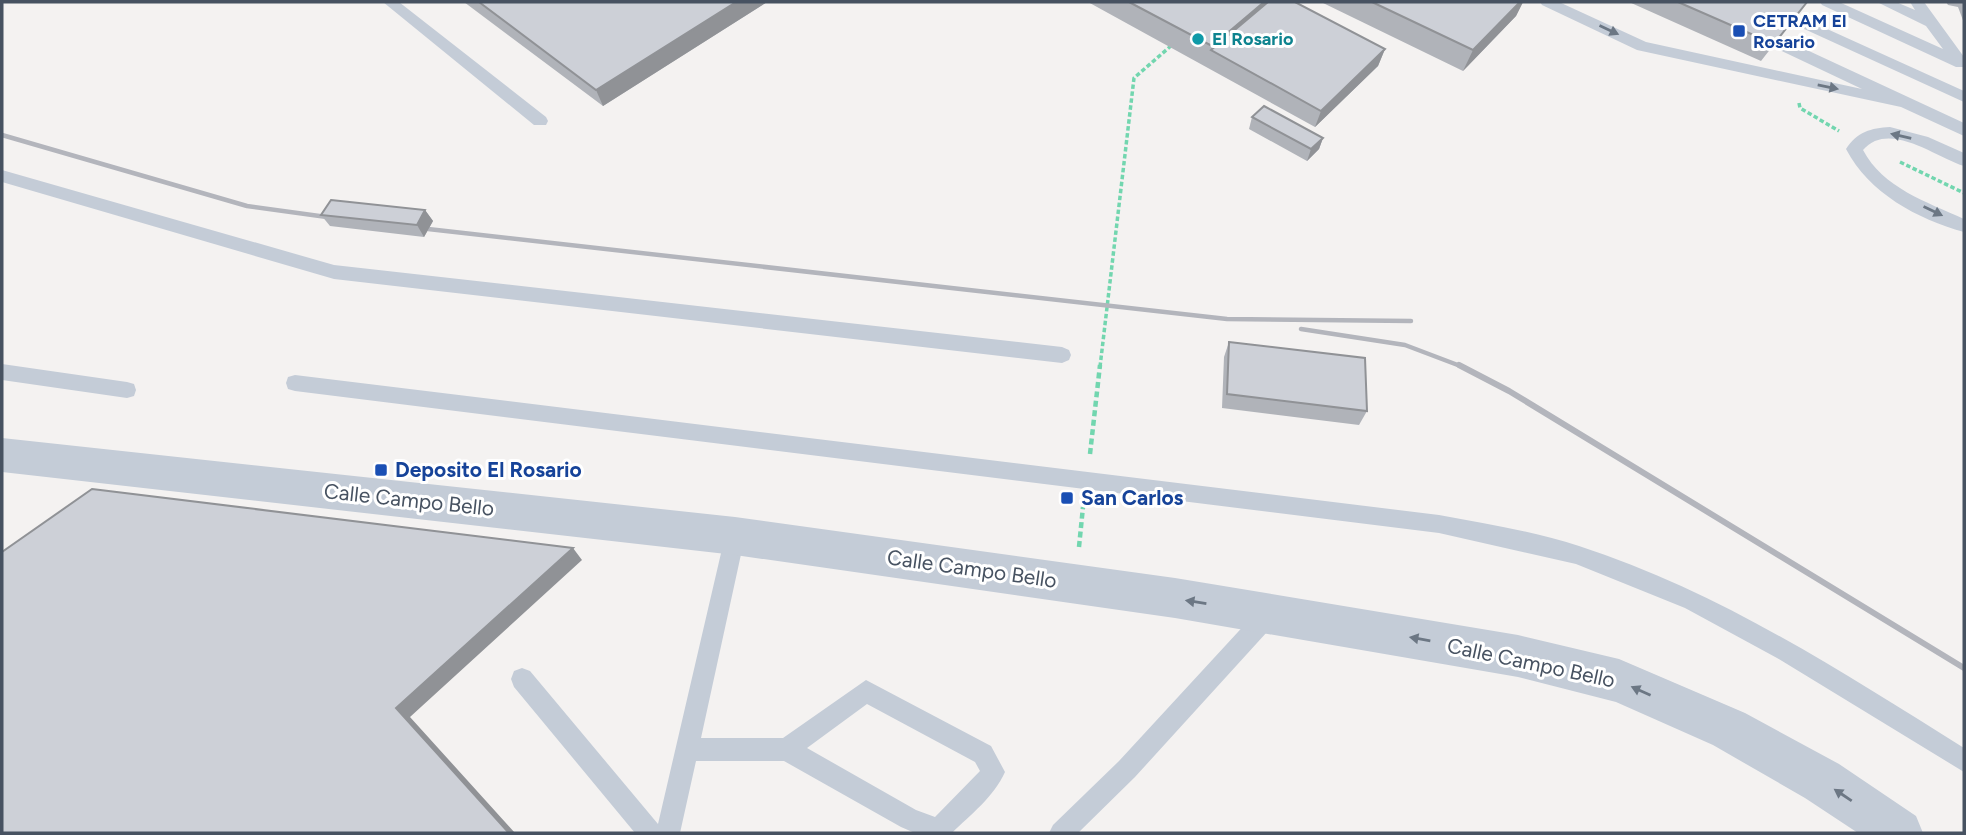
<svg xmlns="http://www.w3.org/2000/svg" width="1966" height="835" font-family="Figtree,sans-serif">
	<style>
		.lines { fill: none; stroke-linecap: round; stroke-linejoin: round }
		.path-far1 { stroke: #72d6af; stroke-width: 3.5; stroke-dasharray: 4.5 2.5; stroke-linecap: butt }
		.path { stroke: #72d6af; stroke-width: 4.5; stroke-dasharray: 6 3.5; stroke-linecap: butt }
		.service { fill: #c4ccd7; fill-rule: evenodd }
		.minor { fill: #c4ccd7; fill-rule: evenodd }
		.rail-far1 { stroke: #b3b5bc; stroke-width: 4.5 }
		.rail { stroke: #b3b5bc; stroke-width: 6 }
		.wall { fill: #b0b3b9 }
		.shaded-wall { fill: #909296 }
		.building { fill: #cdd0d7; stroke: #909296; stroke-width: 2 }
		.oneway { fill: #6c7784 }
		.transit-dot { fill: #1a4fb4; stroke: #fff; stroke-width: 2.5 }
		.culture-dot { fill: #0f9aa8; stroke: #fff; stroke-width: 2.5 }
		.labels { text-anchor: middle; stroke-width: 6; stroke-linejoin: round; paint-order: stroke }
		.far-transit-label { font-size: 18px; font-weight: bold; fill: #164399; stroke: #fff; text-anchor: start }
		.far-culture-label { font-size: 18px; font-weight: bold; fill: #0d838f; stroke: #fff; text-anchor: start }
		.transit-label { font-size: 21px; font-weight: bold; fill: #164399; stroke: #fff; text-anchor: start }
		.street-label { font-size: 21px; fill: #475261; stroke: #fff }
	</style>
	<rect width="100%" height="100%" fill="#f4f2f1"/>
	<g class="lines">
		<path class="path-far1" d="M1799 103 1800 108 1839 131
			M1900 162 1964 193
			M1100 367 1134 78 1172 45"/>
		<path class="path" d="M1090 454 1100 365
			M1079 547 1083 507"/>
		<path class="service" d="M383 2H399L546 117 548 121 546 125H534Z
			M1540 2H1559L1646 42 1862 89 1771 46 1768 42 1776 37 1781 38 1964 123V136L1901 107 1637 50 1542 5Z
			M1820 2H1839L1943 49 1926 26 1877 2H1896L1915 10 1910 2H1924L1964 57V67H1956L1822 5Z
			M1794 14 1964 91V102L1789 22 1787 19Z
			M1890 127 1928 137 1964 153V166C1935 157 1889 120 1863 150 1883 188 1927 202 1964 219V232C1917 219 1869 193 1846 149 1857 132 1871 128 1890 127Z
			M2 170 334 265 1062 347 1069 350 1071 355 1069 360 1062 363 334 279 2 182Z
			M2 364 127 382 134 384 136 390 134 396 127 398 2 380Z
			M295 375 1439 515C1486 524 1534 531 1579 546 1718 591 1841 671 1964 748V772L1777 658 1685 608 1576 564 1439 533 295 391 288 389 286 383 288 377Z
			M735 527 742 529 745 536 701 738H783L866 680 991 746 1005 772C994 797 970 815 952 833H915L901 827 784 761H696L680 833H635L514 687 511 679 514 671 522 668 530 671 658 824 725 536 728 529ZM867 704 975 762 980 771 935 817 916 810 807 748Z
			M1269 604 1277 607 1280 614 1277 621 1135 777 1078 833H1049L1053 825 1119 761 1261 607Z"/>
		<path class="minor" d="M2 438 735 517 1175 578 1518 635 1619 659 1745 713 1839 764 1916 816 1923 833H1858L1805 798 1713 745 1616 702 1518 677 1175 618 735 555 2 472Z"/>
		<path class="rail-far1" d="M2 135 247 206 334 218
			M428 229 1227 319 1411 321
			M1301 329 1405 345 1463 367"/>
		<path class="rail" d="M1459 365 1509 391 1964 668"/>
	</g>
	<path class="wall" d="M464 2H767L603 106Z
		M1088 2H1295L1385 49 1378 66 1315 127Z
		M1321 2H1523L1516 16 1463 71Z
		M1629 2H1807L1761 61Z
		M1946 2H1964V23L1958 7 1948 5Z
		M1252 117 1323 138 1319 149 1307 161 1249 129Z
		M425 210 433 221 424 237 330 226 321 215Z
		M1229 342 1367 411 1359 425 1222 408 1224 357Z"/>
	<path class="shaded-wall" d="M736 2H767L603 106 596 90Z
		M1264 2H1276L1211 50 1212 46Z
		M1520 2H1523L1516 16 1463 71 1473 50Z
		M1385 49 1378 66 1315 127 1321 111Z
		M1323 138 1319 149 1307 161 1311 149Z
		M425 210 433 221 424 237 417 225Z
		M573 548 582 560 410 717 515 833H509L396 708Z"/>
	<path class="building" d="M479 2H736L596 90Z
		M1129 2H1264L1212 46Z
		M1268 2H1295L1385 49 1321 111 1211 50Z
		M1372 2H1520L1473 50Z
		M1678 2H1807L1774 44Z
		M1264 106 1323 138 1311 149 1252 117Z
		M331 200 425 210 417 225 321 215Z
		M1229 342 1365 358 1367 411 1227 394Z
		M92 489 573 548 396 708 509 833H2V552Z"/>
	<defs><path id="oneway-solid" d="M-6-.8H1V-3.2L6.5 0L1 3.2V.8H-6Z" transform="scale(1.75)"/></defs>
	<g class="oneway">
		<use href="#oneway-solid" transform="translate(1609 30) rotate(25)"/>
		<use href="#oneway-solid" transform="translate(1828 87) rotate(11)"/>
		<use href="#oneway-solid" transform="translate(1901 136) rotate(-167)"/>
		<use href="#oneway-solid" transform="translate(1933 211) rotate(26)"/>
		<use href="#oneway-solid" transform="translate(1196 602) rotate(-171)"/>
		<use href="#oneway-solid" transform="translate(1420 639) rotate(-170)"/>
		<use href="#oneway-solid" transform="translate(1641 691) rotate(-156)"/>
		<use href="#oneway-solid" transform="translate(1843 795) rotate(-146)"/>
	</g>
	<g class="transit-dot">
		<rect x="1732" y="24" width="14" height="14" rx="3.5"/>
		<rect x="374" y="463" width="14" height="14" rx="3.5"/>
		<rect x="1060" y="491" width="14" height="14" rx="3.5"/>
	</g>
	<circle class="culture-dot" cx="1198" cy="39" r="7"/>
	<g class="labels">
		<g class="far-transit-label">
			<text x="1753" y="27">CETRAM El<tspan x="1753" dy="21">Rosario</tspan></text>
		</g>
		<g class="far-culture-label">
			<text x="1212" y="45">El Rosario</text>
		</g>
		<g class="transit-label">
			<text x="395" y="477">Deposito El Rosario</text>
			<text x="1081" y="505">San Carlos</text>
		</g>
		<g class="street-label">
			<text transform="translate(409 500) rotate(6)" y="7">Calle Campo Bello</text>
			<text transform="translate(972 569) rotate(8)" y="7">Calle Campo Bello</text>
			<text transform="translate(1531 663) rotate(12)" y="7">Calle Campo Bello</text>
		</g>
	</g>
	<rect width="1966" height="835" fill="none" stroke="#475261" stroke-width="7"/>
</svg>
